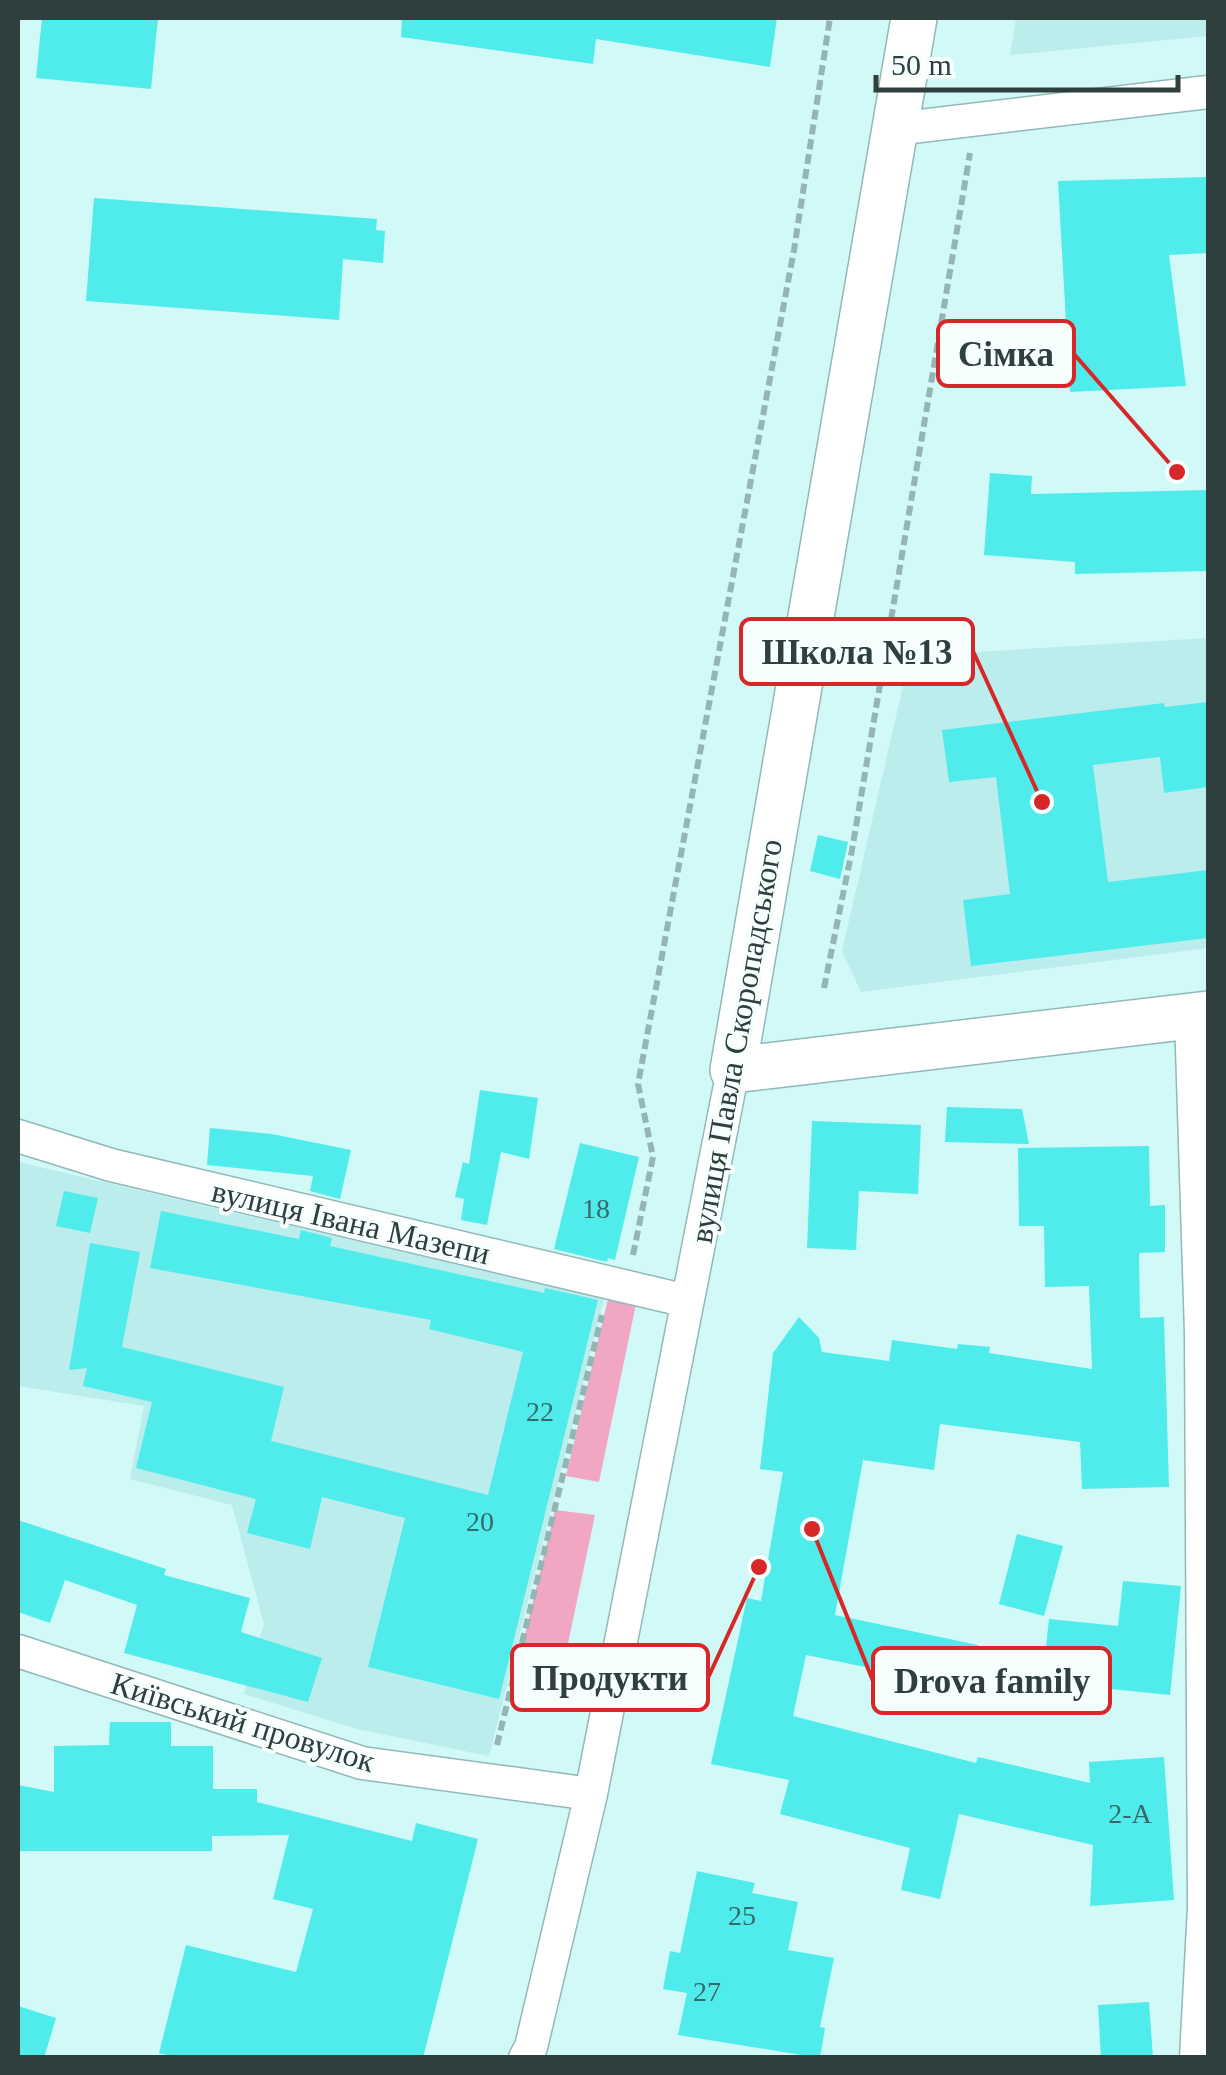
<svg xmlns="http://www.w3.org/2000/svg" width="1226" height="2075" font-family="'Times New Roman',serif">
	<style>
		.built { fill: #baedec }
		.green { fill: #f1a7c4 }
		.building { fill: #50ecec }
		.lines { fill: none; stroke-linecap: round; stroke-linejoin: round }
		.street-casing { stroke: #91b9b8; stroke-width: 35 }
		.secondary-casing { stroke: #91b9b8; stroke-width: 48 }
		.path { stroke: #95b5b4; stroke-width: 6; stroke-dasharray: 10 5; stroke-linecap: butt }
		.street { stroke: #fff; stroke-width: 32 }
		.secondary { stroke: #fff; stroke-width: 45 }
		.labels { text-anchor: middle; stroke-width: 8; stroke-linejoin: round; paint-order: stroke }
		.number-label { font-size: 28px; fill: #366a6a }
		.street-label { font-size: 32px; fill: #2e3f3e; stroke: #f7fffe }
		.leader { fill: none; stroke: #d62828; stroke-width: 4 }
		.callout-dot { fill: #d62828; stroke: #f7fffe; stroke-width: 4 }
		.callout { fill: #f7fffe; stroke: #d62828; stroke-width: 4 }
		.callout-label { font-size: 35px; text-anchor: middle; font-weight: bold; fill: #2e3f3e }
	</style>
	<rect width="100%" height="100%" fill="#d0f9f8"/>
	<path class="built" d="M1016 18H1208V36L1010 55Z
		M1208 638V948L861 992 842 951 910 656Z
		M18 1162 604 1299 489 1756 357 1729 244 1694 264 1624 232 1505 130 1479 144 1406 18 1386Z"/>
	<path class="green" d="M608 1299 636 1304 599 1482 566 1476Z
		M555 1510 595 1515 554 1710 509 1701Z"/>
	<path class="building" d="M42 18H158L151 89 36 78Z
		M402 18H777L770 67 596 39 593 64 401 37Z
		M1208 177V253L1169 255 1186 386 1070 392 1058 181Z
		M94 198 377 219 376 230 385 231 383 263 343 259 339 320 86 301Z
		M990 473 1032 476 1031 494 1208 490V571L1075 574V562L984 555Z
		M1208 702V787L1164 793 1160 757 1093 765 1108 882 1208 870V938L971 966 963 900 1010 894 996 777 949 782 942 730 1164 703 1165 707Z
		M818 835 848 842 840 879 810 871Z
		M480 1090 538 1098 529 1159 501 1152 487 1225 461 1220 464 1199 455 1197 463 1162 469 1164Z
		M947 1107 1022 1109 1029 1144 945 1142Z
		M812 1121 921 1125 918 1194 859 1191 856 1250 807 1248Z
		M210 1128 272 1134 351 1150 340 1199 310 1191 313 1176 207 1165Z
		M580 1143 639 1157 615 1260 608 1258 607 1262 554 1249Z
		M1149 1146 1150 1206 1165 1205V1252L1139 1253 1140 1318 1164 1317 1169 1487 1082 1489 1080 1442 940 1424 934 1470 863 1460 835 1615 978 1645 969 1688 806 1655 793 1716 976 1763 978 1757 1090 1783 1089 1762 1164 1757 1174 1900 1090 1906 1093 1845 959 1814 940 1899 901 1890 910 1848 780 1814 789 1780 711 1764 747 1598 761 1601 783 1472 760 1469 773 1353 799 1317 819 1338 822 1352 889 1361 892 1340 957 1349 958 1344 990 1347 989 1353 1092 1369 1089 1286 1045 1287 1044 1226H1019L1018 1148Z
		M64 1191 98 1198 90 1233 56 1226Z
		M161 1211 299 1239 301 1230 332 1238 330 1246 544 1293 545 1288 598 1300 499 1699 368 1667 405 1518 322 1497 310 1549 247 1533 256 1499 136 1468 152 1402 83 1386 87 1368 69 1370 90 1243 140 1252 122 1347 284 1387 271 1441 488 1495 523 1352 429 1329 431 1320 150 1268Z
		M18 1520 166 1569 164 1575 250 1598 241 1632 322 1658 308 1702 124 1653 137 1605 65 1580 50 1623 18 1612Z
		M1017 1534 1063 1546 1044 1616 999 1604Z
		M1123 1581 1181 1586 1170 1695 1042 1682 1049 1619 1118 1626Z
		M110 1722H171V1746H213V1789H257V1802L412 1841 416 1823 478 1839 423 2058H178L159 2053 186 1945 296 1972 313 1909 273 1899 289 1835 212 1836V1851H18V1785L54 1792V1746L109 1745Z
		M697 1871 755 1883 752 1893 798 1902 788 1950 834 1958 820 2027 825 2028 820 2058 678 2035 687 1993 663 1989 670 1951 680 1953Z
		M1149 2002 1153 2058H1101L1098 2005Z
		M18 2006 56 2018 44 2058H18Z"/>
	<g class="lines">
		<g class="street-casing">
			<path id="street" d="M895 129 1208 92
				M1191 1016 1201 1333 1204 1907 1196 2058
				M18 1136 111 1165 687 1301
				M18 1651 362 1763 591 1794
				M525 2058 531 2047 591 1794 733 1070"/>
		</g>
		<g class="secondary-casing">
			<path id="secondary" d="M914 18 733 1070 1208 1014"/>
		</g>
		<path class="path" d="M824 988 852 850 970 153
			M633 1255 653 1157 638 1084 794 250 830 18
			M497 1745 602 1315"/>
		<use href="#street" class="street"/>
		<use href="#secondary" class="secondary"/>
	</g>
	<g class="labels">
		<g class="number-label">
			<text x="596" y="1218">18</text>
			<text x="540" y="1421">22</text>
			<text x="480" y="1531">20</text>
			<text x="1130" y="1823">2-А</text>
			<text x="742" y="1925">25</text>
			<text x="707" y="2001">27</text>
		</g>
		<g class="street-label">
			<text transform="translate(736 1041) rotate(-80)" y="11">вулиця Павла Скоропадського</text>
			<text transform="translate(351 1222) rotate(13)" y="11">вулиця Івана Мазепи</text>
			<text transform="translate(243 1722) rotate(17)" y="11">Київський провулок</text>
		</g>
	</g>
	<path class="leader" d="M1177 472L1074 354M1042 802L973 651M759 1567L708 1678M812 1529L873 1681"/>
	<g class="callout-dot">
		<circle cx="1177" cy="472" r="10"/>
		<circle cx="1042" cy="802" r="10"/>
		<circle cx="759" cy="1567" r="10"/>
		<circle cx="812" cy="1529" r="10"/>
	</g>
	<g class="callout">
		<rect x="938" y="321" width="136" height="65" rx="10"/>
		<rect x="741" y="619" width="232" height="65" rx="10"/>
		<rect x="512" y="1645" width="196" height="65" rx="10"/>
		<rect x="873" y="1648" width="237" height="65" rx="10"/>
	</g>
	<g class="callout-label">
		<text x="1006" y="366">Сімка</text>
		<text x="857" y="664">Школа №13</text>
		<text x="610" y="1690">Продукти</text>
		<text x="992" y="1693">Drova family</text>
	</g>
	<rect width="1226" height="2075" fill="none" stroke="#2e3f3e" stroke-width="40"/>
	<path d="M876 75v15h302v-15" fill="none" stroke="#2e3f3e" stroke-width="5"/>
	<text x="891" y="75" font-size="30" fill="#2e3f3e" stroke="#f7fffe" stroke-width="8" paint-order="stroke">50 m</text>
</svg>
